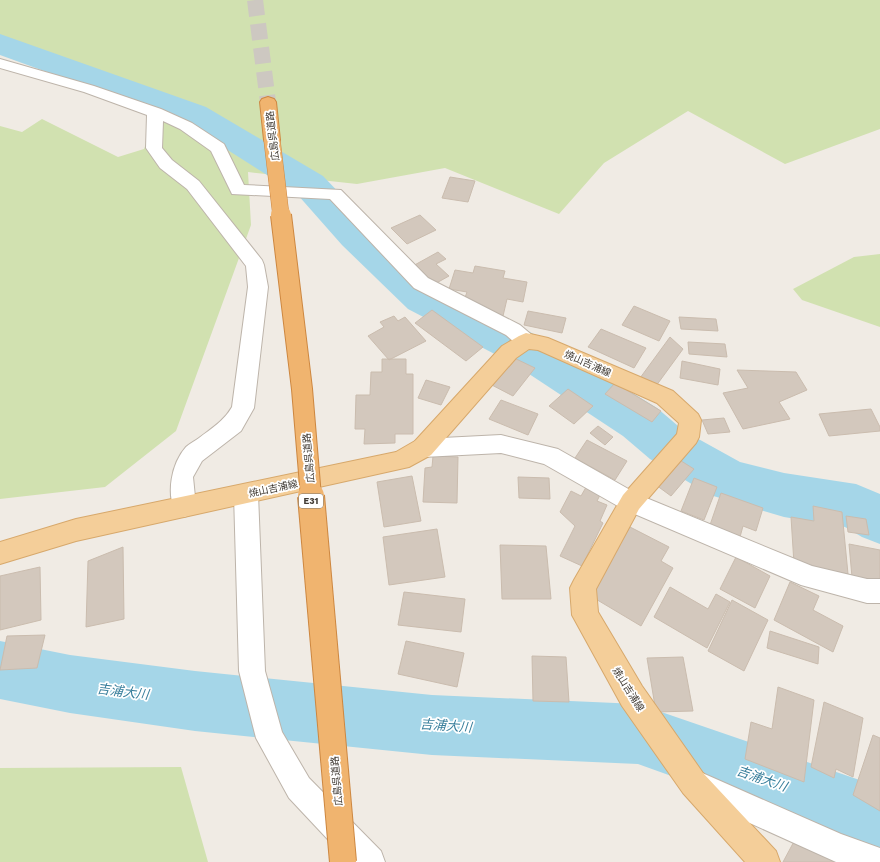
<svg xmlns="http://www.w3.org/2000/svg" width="880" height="862" font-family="'Work Sans','Noto Sans JP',sans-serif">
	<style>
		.green { fill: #d1e1b0 }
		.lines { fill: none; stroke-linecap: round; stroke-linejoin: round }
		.river { fill: #a5d6e8; fill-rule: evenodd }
		.building { fill: #d3c8bd; stroke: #cabcae }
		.highway-tunnel { stroke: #cdc8c1; stroke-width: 16; stroke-dasharray: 16 8; stroke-linecap: butt }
		.minor-casing { stroke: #bdb4aa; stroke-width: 2 }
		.major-casing { stroke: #d7a86b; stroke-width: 2 }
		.highway-casing { stroke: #cd8740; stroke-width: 2 }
		.minor { fill: #fff; fill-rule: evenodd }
		.major { fill: #f4ce99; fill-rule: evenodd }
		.highway { fill: #f0b46f; fill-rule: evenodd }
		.highway-bridge-far2-casing { stroke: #cd8740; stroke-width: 17; stroke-linecap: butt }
		.highway-bridge-far1-casing { stroke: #cd8740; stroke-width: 22; stroke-linecap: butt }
		.highway-bridge-casing { stroke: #cd8740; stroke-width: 28; stroke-linecap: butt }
		.highway-bridge-far2 { stroke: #f0b46f; stroke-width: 16 }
		.highway-bridge-far1 { stroke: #f0b46f; stroke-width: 20 }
		.highway-bridge { stroke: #f0b46f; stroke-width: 26 }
		.labels { text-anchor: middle; stroke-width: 3.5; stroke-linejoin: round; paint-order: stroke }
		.shield { fill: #fff; stroke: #7a7671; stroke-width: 1 }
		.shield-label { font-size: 9px; font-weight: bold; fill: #413b34 }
		.street-label { font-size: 10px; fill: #413b34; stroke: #fff }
		.near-water-label { font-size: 13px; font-style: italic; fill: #377e9b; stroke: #fff }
	</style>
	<rect width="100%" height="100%" fill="#f0ebe4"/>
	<path class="green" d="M0 0H880V129L785 164 688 111 604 163 559 214 445 168 357 184 248 172 251 225 176 431 105 487 0 499V126L22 132 42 119 118 157 144 149 164 95 0 51Z
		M880 254V327L802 300 793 289 854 257Z
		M181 767 208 862H0V768Z"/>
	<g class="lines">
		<path class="river" d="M0 34 206 107 323 176 370 225 438 287 546 340 657 408 684 431 740 462 784 473 856 484 880 494V544L862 537 845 527 784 517 710 495 650 459 623 436 514 364 408 309 342 245 297 194 182 121 0 55Z
			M0 641 70 655 195 671 432 695 638 704 880 787V851L638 764 432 755 195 731 70 713 0 699Z"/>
	</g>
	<path class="building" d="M450 177 475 181 468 202 442 198Z
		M420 215 436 230 407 244 391 228Z
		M438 252 446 259 436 264 449 276 431 286 411 267Z
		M475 266 505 271 503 278 527 282 523 302 507 299 503 316 476 311 463 303 467 292 449 289 455 270 473 273Z
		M634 306 670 321 659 341 622 325Z
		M432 310 483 347 466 361 415 323Z
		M528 311 566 318 562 333 524 325Z
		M394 316 398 321 405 317 426 341 389 360 368 336 384 327 380 322Z
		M679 317 716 319 718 331 681 329Z
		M601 329 646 348 634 368 588 347Z
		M670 337 683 349 656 386 640 378Z
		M688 342 725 344 727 357 689 354Z
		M510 356 535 368 513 396 488 383Z
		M382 359H406V374H413V434H395V443L364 444 365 429H355L356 395H370L371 372H382Z
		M682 361 720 369 718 385 680 378Z
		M737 370 796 372 807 390 779 402 790 419 743 429 723 393 748 388Z
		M426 380 450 387 441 405 418 398Z
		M615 383 661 411 652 422 605 394Z
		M568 389 593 406 574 424 549 406Z
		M501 400 538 414 528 435 489 419Z
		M871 409 880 427V431L829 436 819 414Z
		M724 418 730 432 708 434 702 420Z
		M598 426 613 437 605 445 590 433Z
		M587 440 627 461 615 480 575 458Z
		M433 456 458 457 457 503 423 502 425 468 432 467Z
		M678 459 694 469 671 496 656 485Z
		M412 476 421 521 384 527 377 482Z
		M518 477 549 478 550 499 519 498Z
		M694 478 717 487 704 520 681 511Z
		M589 482 603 489 597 501 607 505 600 521 603 523 582 566 560 556 575 526 560 512 571 491 581 496Z
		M721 493 763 508 756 531 743 526 740 537 710 525Z
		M813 506 842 512 848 574 794 564 791 517 814 521Z
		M846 516 866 519 869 535 848 532Z
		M630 527 669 547 661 561 673 568 641 626 589 595Z
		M437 529 445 577 389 585 383 537Z
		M849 544 880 550V582L852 577Z
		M500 545 546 546 551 599H502Z
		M123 547 124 619 86 627 88 561Z
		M736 557 770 576 755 608 720 589Z
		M40 567 41 620 0 630V576Z
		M790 582 819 596 813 610 843 626 833 652 774 620Z
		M670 587 708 609 716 594 730 602 707 648 654 617Z
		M404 592 465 599 461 632 398 625Z
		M732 600 768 620 744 671 708 651Z
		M770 631 819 647 818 664 767 648Z
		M45 635 37 668 0 670 7 636Z
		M406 641 464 653 457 687 398 674Z
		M532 656 566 657 569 702 533 701Z
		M683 657 693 711 656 712 647 658Z
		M778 687 814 700 804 782 745 759 751 722 772 729Z
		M824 702 863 718 853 777 836 769 834 778 811 767Z
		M873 735 880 738V811L853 795Z
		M798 834 833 862H783Z"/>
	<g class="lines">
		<path class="highway-tunnel" d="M255 0 268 102"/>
		<g class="minor-casing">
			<path id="minor" d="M0 59 94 86 161 109 192 123 224 144 244 185 341 190 428 278 520 325 533 336 536 341 533 346C521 350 515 343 506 335L414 288 330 199 232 194 211 151 180 129 163 121 162 148 172 160 199 181 262 260 264 265 268 287 254 408 241 431 202 461 193 477 196 507 192 514 184 517 176 514C166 494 171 464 186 447 189 444 195 441 199 438 212 428 224 421 232 407L248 287 246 266 187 189 160 168 146 148 147 115 84 92 0 68Z
				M501 435 558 449 639 495 812 566 867 579H880V603H867L801 585 623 509 544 464 501 453 423 457 415 455 412 448 415 441 423 439Z
				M246 484 254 487 258 494 265 671 282 732 309 778 381 851 385 862H349L289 798 256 738 239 671 234 494 238 487Z
				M700 772 841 834 880 848V862H836L690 796 686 786 690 776Z"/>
		</g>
		<g class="major-casing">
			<path id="major" d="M526 333 548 338 673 391 698 414 701 420 699 437 696 443 639 509 596 589 598 612 642 686 703 773 776 851 780 862H745L683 793 622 706 572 615 570 588 574 580 623 495 677 434 679 423 657 403 538 350 529 349 516 358 431 455 409 467 76 541 0 564V542L76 519 396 452 415 441 502 346 519 336Z"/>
		</g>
		<g class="highway-casing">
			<path id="highway" d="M268 97 274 99 276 102 280 140 278 144 272 145 266 144 264 140 260 102 262 99Z"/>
		</g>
		<use href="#minor" class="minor"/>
		<use href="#major" class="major"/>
		<use href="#highway" class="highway"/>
		<g class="highway-bridge-far2-casing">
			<path id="highway-bridge-far2" d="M272 140 281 216"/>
		</g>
		<g class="highway-bridge-far1-casing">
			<path id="highway-bridge-far1" d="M281 215 302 389 311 497"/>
		</g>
		<g class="highway-bridge-casing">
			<path id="highway-bridge" d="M311 496 343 862"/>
		</g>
		<use href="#highway-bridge-far2" class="highway-bridge-far2"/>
		<use href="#highway-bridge-far1" class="highway-bridge-far1"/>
		<use href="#highway-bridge" class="highway-bridge"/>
	</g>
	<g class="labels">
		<rect class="shield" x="299" y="494" width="24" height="14" rx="3"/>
		<g class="shield-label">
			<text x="311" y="504">E31</text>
		</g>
		<g class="street-label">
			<text transform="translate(272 136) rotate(-97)" y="4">広島呉道路</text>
			<text transform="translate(588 363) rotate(24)" y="4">焼山吉浦線</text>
			<text transform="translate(308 458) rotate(-95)" y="4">広島呉道路</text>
			<text transform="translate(273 488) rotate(-12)" y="4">焼山吉浦線</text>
			<text transform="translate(629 689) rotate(58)" y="4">焼山吉浦線</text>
			<text transform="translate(336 781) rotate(-95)" y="4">広島呉道路</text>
		</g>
		<g class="near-water-label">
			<text transform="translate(123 691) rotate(7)" y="5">吉浦大川</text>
			<text transform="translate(446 725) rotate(4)" y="5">吉浦大川</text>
			<text transform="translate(762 778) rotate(19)" y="5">吉浦大川</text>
		</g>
	</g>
</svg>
